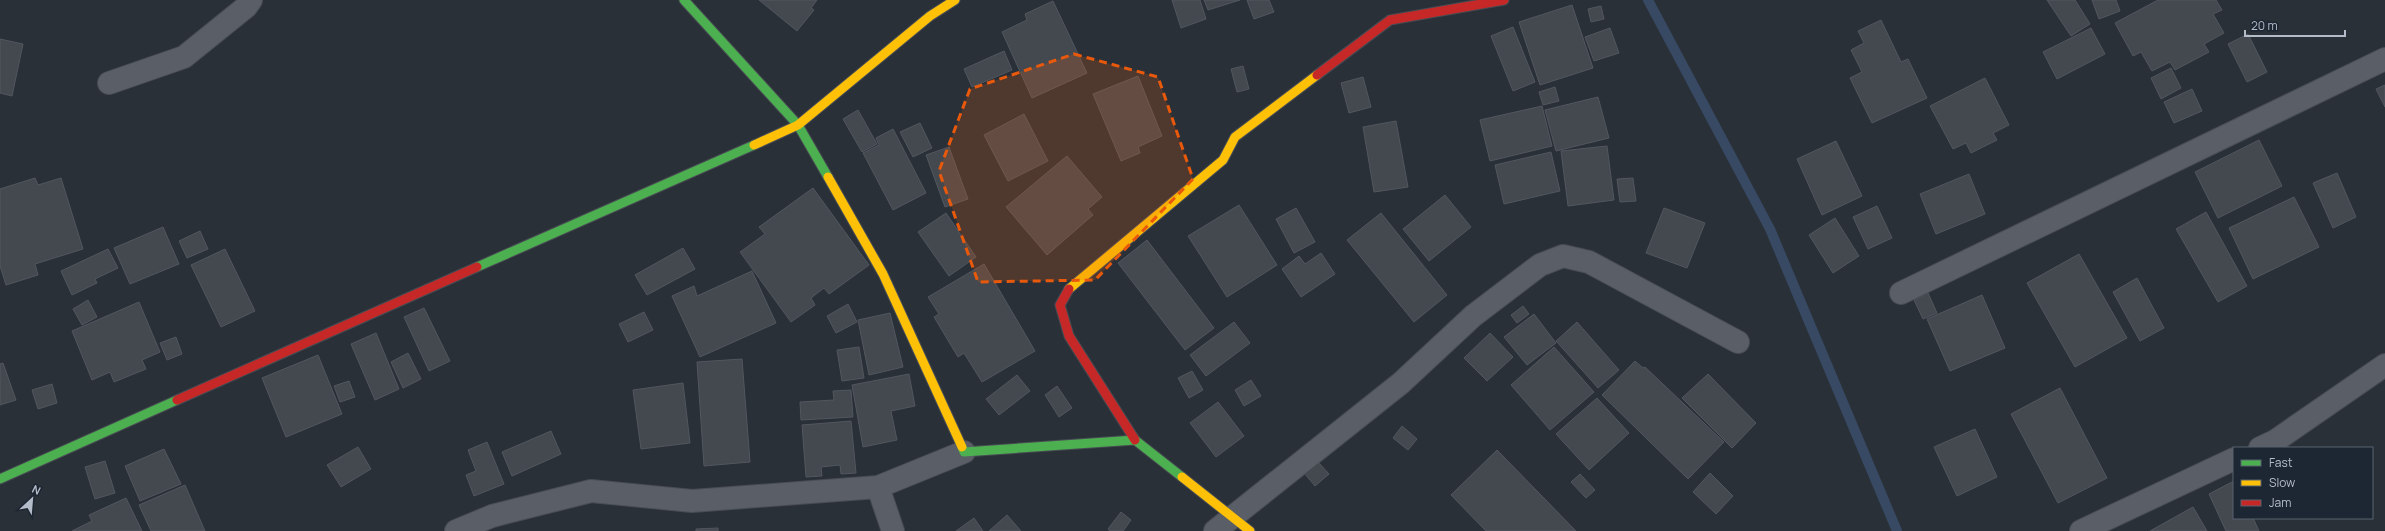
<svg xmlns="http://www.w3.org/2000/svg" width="2385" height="531" font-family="Manrope,sans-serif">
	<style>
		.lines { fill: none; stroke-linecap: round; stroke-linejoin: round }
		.stream { stroke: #384963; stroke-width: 10 }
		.building { fill: #444950; stroke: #52575f }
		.street-casing { stroke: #484c53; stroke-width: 24 }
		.fast-casing { stroke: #484c53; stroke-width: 11 }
		.slow-casing { stroke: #484c53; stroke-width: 11 }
		.jam-casing { stroke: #484c53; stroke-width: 11 }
		.street { stroke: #5a5e66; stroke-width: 22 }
		.fast { stroke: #4caf50; stroke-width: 9 }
		.slow { stroke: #ffc107; stroke-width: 9 }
		.jam { stroke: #c62828; stroke-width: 9 }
		.marked { fill: #e8590c; fill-opacity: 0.2; stroke: #e8590c; stroke-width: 3; stroke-dasharray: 8 5; stroke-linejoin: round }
	</style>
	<rect width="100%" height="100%" fill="#2a3038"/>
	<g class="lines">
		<path class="stream" d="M1648 0 1770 229 1897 531"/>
	</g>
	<path class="building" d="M759 0H817L811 8 814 10 797 31Z
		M1172 0H1200L1206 19 1181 28Z
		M1204 0H1240L1208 10Z
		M1247 0H1269L1274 12 1254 19Z
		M2047 0H2075L2090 24 2071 36Z
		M2092 0H2116L2120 11 2099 19Z
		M2158 0H2216L2222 10 2213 14 2224 33 2204 44 2209 52 2175 70 2170 62 2152 71 2141 52 2133 56 2115 23Z
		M1053 1 1087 73 1032 98 1002 32 1027 20 1025 14Z
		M1572 5 1593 68 1540 85 1519 22Z
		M1601 6 1604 19 1591 22 1588 9Z
		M1881 20 1901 62 1908 59 1927 98 1872 123 1850 78 1862 72 1851 50 1864 43 1858 31Z
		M1513 27 1535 82 1513 91 1491 36Z
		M1610 28 1619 53 1594 61 1585 37Z
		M2091 28 2105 54 2057 79 2043 52Z
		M2248 34 2267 72 2247 82 2228 44Z
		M0 39 23 44 12 96 0 93Z
		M1004 51 1012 70 972 87 964 69Z
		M1243 66 1249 89 1237 92 1231 69Z
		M2171 68 2181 88 2161 99 2151 78Z
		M1138 76 1162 136 1138 147 1140 153 1121 161 1093 94Z
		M1363 77 1371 107 1349 113 1341 83Z
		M1985 78 2009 125 1993 133 1997 140 1971 153 1966 143 1953 149 1930 106Z
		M2385 85V107L2376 89Z
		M1555 87 1559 101 1543 105 1539 92Z
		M2192 89 2202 111 2174 123 2164 102Z
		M1598 97 1609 138 1556 151 1545 110Z
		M1542 106 1552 146 1490 161 1480 120Z
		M858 110 877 144 862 152 843 119Z
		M1024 114 1048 161 1008 181 984 135Z
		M1396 121 1408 187 1374 192 1363 127Z
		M920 123 932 148 913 157 900 132Z
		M893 129 926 193 893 210 863 153 879 145 876 138Z
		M2259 140 2282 186 2218 218 2195 172Z
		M1836 141 1862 196 1822 215 1797 159Z
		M1607 146 1614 200 1568 206 1561 151Z
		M949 147 968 199 945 207 926 155Z
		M1551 152 1560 191 1504 204 1495 165Z
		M1067 156 1102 197 1088 209 1093 215 1047 255 1006 207Z
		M2337 173 2356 217 2333 228 2313 183Z
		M1969 174 1985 214 1936 234 1920 194Z
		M35 178 38 185 61 178 83 249 35 264 38 275 6 285 0 266V189Z
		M1633 178 1636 201 1620 202 1617 179Z
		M813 188 869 265 829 294 824 288 811 298 815 305 791 322 740 252 765 234 759 227Z
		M1445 195 1471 227 1429 261 1403 229Z
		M2294 197 2319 247 2253 279 2229 228Z
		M1239 205 1277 265 1227 297 1188 236Z
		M1877 206 1892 238 1868 249 1853 217Z
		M1296 208 1315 242 1294 253 1276 219Z
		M1664 208 1705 223 1687 268 1646 253Z
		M2206 212 2247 286 2218 302 2176 229Z
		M946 213 976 257 949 276 918 232Z
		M1381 213 1447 295 1414 322 1347 240Z
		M1835 218 1859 256 1833 273 1809 235Z
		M163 227 179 264 130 284 114 248Z
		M200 231 208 249 187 258 179 241Z
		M1147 240 1214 328 1185 350 1118 263Z
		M683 248 695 269 647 295 635 275Z
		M108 249 118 268 95 279 97 283 72 295 61 271Z
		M225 249 255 311 221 327 191 265Z
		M1321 253 1335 274 1301 297 1282 269 1299 256 1305 264Z
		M2079 254 2127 338 2075 367 2027 283Z
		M984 264 1035 351 982 382 964 353 958 357 934 317 939 314 928 297Z
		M752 271 776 323 700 357 672 296 694 286 697 296Z
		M2137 278 2164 328 2140 341 2113 292Z
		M1928 293 1937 313 1923 319 1914 300Z
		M1982 295 2005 348 1950 371 1927 319Z
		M88 300 97 317 82 325 73 309Z
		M139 302 160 352 142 360 146 369 114 382 110 372 92 380 72 331Z
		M848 304 857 322 836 333 827 316Z
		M1523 306 1529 314 1517 323 1511 315Z
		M424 308 450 361 429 371 404 317Z
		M644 312 653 330 628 342 619 324Z
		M890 313 903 367 869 375 858 320Z
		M1534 314 1556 343 1527 365 1504 337Z
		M1234 322 1250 343 1206 376 1190 355Z
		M1577 322 1619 370 1598 388 1556 341Z
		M376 333 399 389 375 400 351 344Z
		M1490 333 1513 357 1487 381 1464 358Z
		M176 337 182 354 167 360 160 343Z
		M859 347 864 378 842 381 837 350Z
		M1554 347 1594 392 1550 430 1511 385Z
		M408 353 421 379 403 388 391 362Z
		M318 355 342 414 286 437 262 378Z
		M742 359 750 462 704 466 697 362Z
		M1635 361 1643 368 1645 367 1724 442 1688 479 1602 395Z
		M3 363 16 400 0 405V364Z
		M1192 371 1203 390 1189 398 1178 378Z
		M909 374 915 406 891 411 897 440 863 447 852 385Z
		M1708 374 1756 423 1732 448 1682 398Z
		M1017 375 1030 391 999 415 986 399Z
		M1251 380 1261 396 1244 406 1235 390Z
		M349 381 355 397 340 402 334 386Z
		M683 383 690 443 641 449 633 390Z
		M52 384 57 403 38 409 32 390Z
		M1057 386 1072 408 1059 417 1045 395Z
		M2060 388 2107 478 2058 503 2011 414Z
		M851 390 853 417 801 420 800 402 834 400 833 391Z
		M1597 398 1629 433 1589 470 1556 434Z
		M1218 402 1244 436 1216 457 1190 423Z
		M851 421 856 473 841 474 840 465 821 467 822 476 806 477 802 425Z
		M1402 426 1417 439 1408 450 1393 438Z
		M1975 429 1997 477 1957 496 1934 447Z
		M551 431 561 454 512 476 502 452Z
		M487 442 504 484 474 496 466 475 476 471 468 450Z
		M358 447 371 469 341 487 327 465Z
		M164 449 181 484 140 501 125 466Z
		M1497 450 1576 531H1486L1451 495Z
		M105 461 115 493 95 499 85 467Z
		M1318 462 1329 474 1315 486 1305 474Z
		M1710 473 1733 496 1716 514 1693 492Z
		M1580 474 1595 490 1586 498 1571 482Z
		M2234 481V518H2253L2259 531H2226L2209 494Z
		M185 485 205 531H151L139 505Z
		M126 498 142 531H72L92 521 89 515Z
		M2193 507 2207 531H2150Z
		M1121 512 1131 520 1123 531H1110L1108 529Z
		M1007 515 1021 531H989Z
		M974 518 983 531H956Z
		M718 528V531H696V529Z"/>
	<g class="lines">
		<g class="street-casing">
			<path id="street" d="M109 83 184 57 246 7 251 0
				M1901 293 2385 59
				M2260 448 2275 441 2385 365
				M456 531 492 516 591 491 692 501 878 487
				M893 531 878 487 964 452
				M1215 531 1401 383 1473 316 1540 265 1563 256 1589 262 1738 342
				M2081 531 2234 459"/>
		</g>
		<g class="fast-casing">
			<path id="fast" d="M684 0 798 125 828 177
				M477 267 754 145
				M962 447 964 452 1135 440 1182 477
				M0 479 177 400"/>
		</g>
		<g class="slow-casing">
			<path id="slow" d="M754 145 798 125 930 16 955 0
				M828 177 883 274 962 447
				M1069 289 1223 160 1235 137 1317 75
				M1182 477 1250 531"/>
		</g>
		<g class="jam-casing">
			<path id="jam" d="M1317 75 1390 20 1504 0
				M1069 289 1060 305 1069 336 1135 440
				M177 400 477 267"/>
		</g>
		<use href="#street" class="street"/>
		<use href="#fast" class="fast"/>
		<use href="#slow" class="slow"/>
		<use href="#jam" class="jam"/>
	</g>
	<path class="marked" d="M1074 54 1158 77 1193 179 1095 280 978 282 939 171 970 89Z"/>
	<rect x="2233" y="447" width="140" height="72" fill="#1d2633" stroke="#59626f"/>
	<rect x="2241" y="460" width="20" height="6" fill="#4caf50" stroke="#59626f"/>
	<text x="2269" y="467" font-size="12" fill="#b4bcc9">Fast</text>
	<rect x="2241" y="480" width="20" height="6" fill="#ffc107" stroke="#59626f"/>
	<text x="2269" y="487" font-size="12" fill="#b4bcc9">Slow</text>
	<rect x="2241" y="500" width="20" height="6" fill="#c62828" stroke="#59626f"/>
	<text x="2269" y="507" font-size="12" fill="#b4bcc9">Jam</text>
	<g transform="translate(32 499) rotate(26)" stroke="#1d2633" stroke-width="3" paint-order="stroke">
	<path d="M0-3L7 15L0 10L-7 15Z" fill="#b4bcc9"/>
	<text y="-6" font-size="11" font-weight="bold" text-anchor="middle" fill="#b4bcc9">N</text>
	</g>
	<path d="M2245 30v6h100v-6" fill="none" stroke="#b4bcc9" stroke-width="2"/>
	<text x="2251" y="30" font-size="12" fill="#b4bcc9" stroke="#1d2633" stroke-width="3" paint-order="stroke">20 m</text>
</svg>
